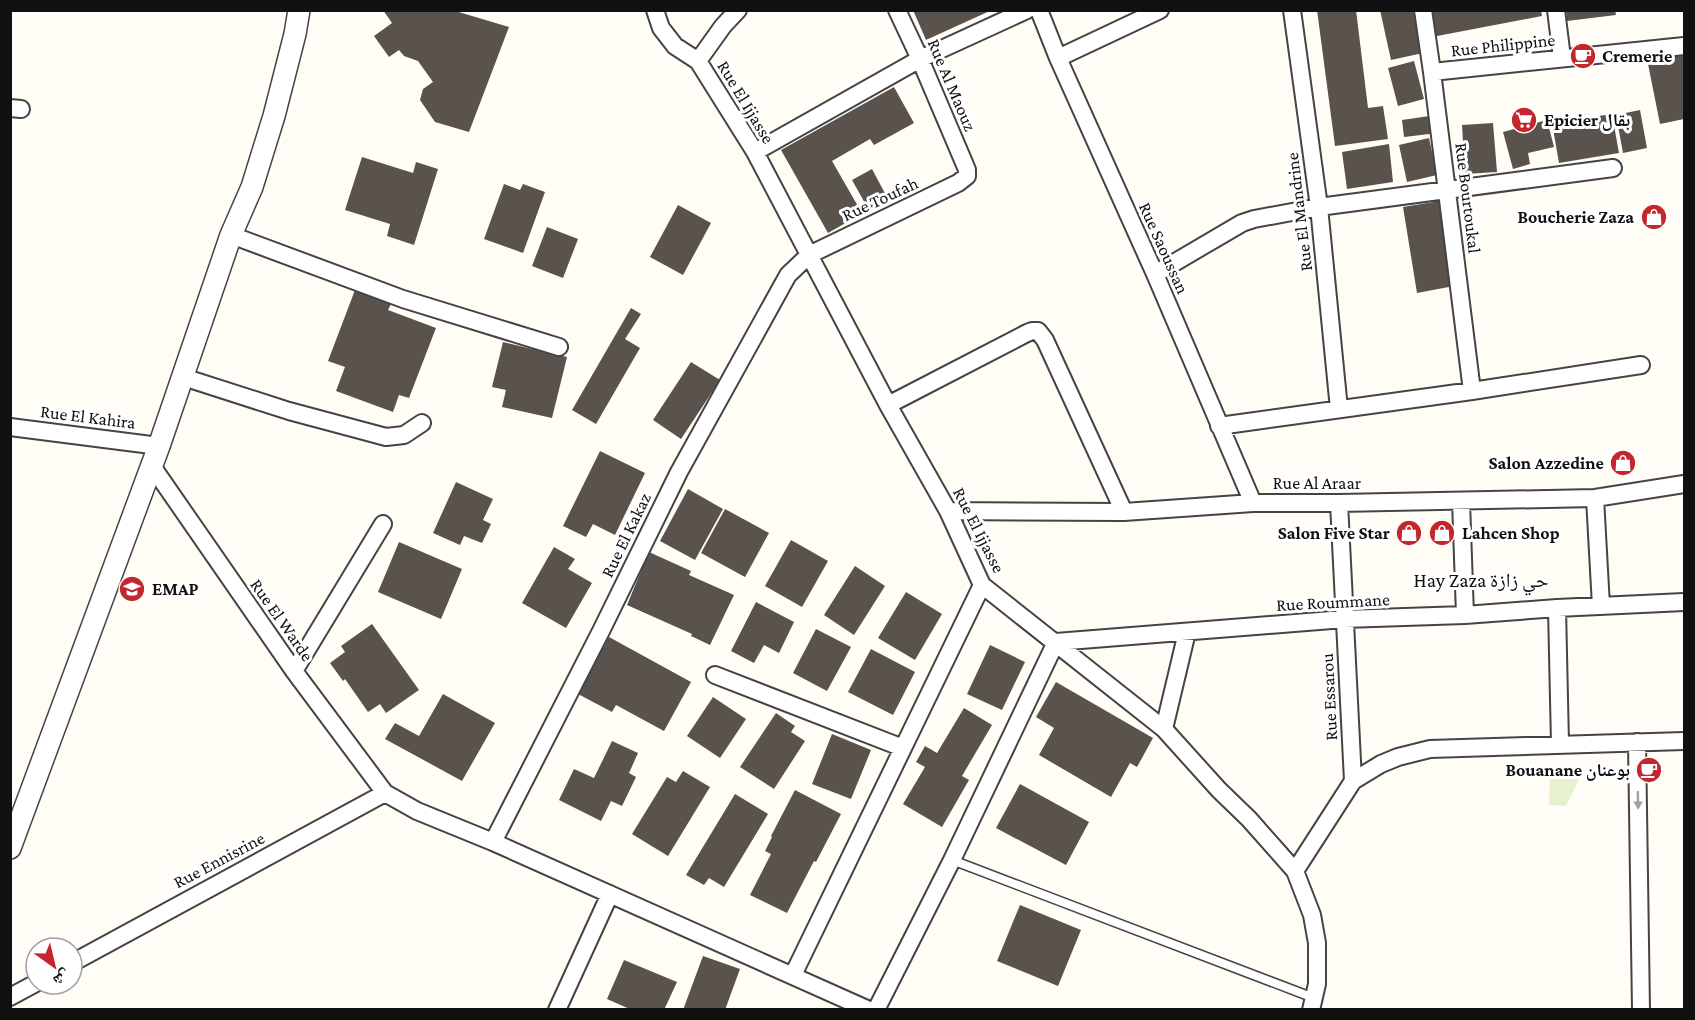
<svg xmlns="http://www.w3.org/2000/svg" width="1695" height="1020" font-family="'Crimson Pro','Noto Naskh Arabic',serif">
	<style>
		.pitch { fill: #e6f2cf }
		.building { fill: #5a524d }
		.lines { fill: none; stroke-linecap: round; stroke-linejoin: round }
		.service-casing { stroke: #444; stroke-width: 11 }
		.minor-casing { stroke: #444; stroke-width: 20 }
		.tertiary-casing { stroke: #444; stroke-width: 24 }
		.service { stroke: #fff; stroke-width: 8 }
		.minor { stroke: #fff; stroke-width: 16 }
		.tertiary { stroke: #fff; stroke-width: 21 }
		.oneway { fill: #a0a0a0 }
		.labels { text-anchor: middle; stroke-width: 6; stroke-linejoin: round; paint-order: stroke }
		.street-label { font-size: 18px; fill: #111; stroke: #fff }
		.poi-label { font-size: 18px; font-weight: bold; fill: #111; stroke: #fff; text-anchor: start }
		.neighbourhood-label { font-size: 20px; fill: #111; stroke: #fff }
	</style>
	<rect width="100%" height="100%" fill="#fffdf5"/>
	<path class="pitch" d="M1581 775 1566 806 1549 805 1550 777Z"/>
	<path class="building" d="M383 10H452L509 27 469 132 435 122 420 100 423 89 433 82 418 61 404 56 399 50 389 57 374 36 392 23Z
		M913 10H992L926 40Z
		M1317 10H1356L1368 108 1383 106 1388 139 1335 146Z
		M1380 10H1413L1423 53 1391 60Z
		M1427 10H1541L1542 16 1432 37Z
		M1566 10H1615L1616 15 1567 21Z
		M1684 52V119L1660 124 1647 59Z
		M1414 61 1424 99 1398 106 1388 68Z
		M894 87 914 123 874 145 870 139 832 161 859 208 866 205 852 180 872 169 888 199 828 233 781 150Z
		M1640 110 1647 148 1623 153 1616 115Z
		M1612 114 1619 153 1559 163 1552 123Z
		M1436 115 1438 133 1404 137 1402 120Z
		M1547 120 1554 147 1528 153 1530 164 1513 169 1503 132Z
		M1493 123 1497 172 1465 174 1462 125Z
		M1429 138 1437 175 1407 182 1399 145Z
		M1389 144 1393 182 1347 189 1342 152Z
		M362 157 413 173 416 162 438 169 414 245 387 236 390 224 345 210Z
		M504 184 520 190 523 184 545 192 523 253 484 239Z
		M1440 201 1454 286 1417 293 1403 207Z
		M678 205 711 223 683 275 650 257Z
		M547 227 578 239 563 278 532 266Z
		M355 290 391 304 388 310 436 328 409 398 399 395 393 412 336 391 345 367 328 361Z
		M631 308 641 314 625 339 640 348 596 424 572 410Z
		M503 342 567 357 552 418 502 407 506 390 492 387Z
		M691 362 720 380 681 439 653 420Z
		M600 451 645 473 615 535 593 524 586 537 563 526Z
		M456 482 493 499 483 520 491 524 482 543 464 536 460 545 433 533Z
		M688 489 723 509 695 560 660 541Z
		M725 509 769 533 745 577 701 553Z
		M791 540 828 561 802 607 765 586Z
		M399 542 462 569 441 619 378 592Z
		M554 547 575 559 568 569 592 583 566 628 522 603Z
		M649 552 691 571 689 575 734 595 710 645 691 636 692 634 627 605Z
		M855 566 885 586 854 635 824 615Z
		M906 592 942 614 915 660 878 638Z
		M756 602 794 622 779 653 764 645 754 663 731 651Z
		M372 624 419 690 386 713 380 704 368 712 345 679 343 681 330 663 345 652 341 646Z
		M816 629 851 647 827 691 793 673Z
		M609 637 691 682 664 731 616 705 612 712 578 694Z
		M990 645 1025 662 1002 710 967 694Z
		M871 649 915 672 893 715 848 692Z
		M1056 682 1153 738 1137 767 1130 763 1111 797 1039 755 1054 728 1036 717Z
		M443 694 495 723 462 781 385 739 395 723 419 736Z
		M713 697 746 719 720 758 687 736Z
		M964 708 992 725 962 776 969 780 942 827 903 804 925 767 916 762 925 746 937 753Z
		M776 713 795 726 791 732 805 741 774 789 740 767Z
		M832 734 871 750 851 799 812 784Z
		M612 741 638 753 629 773 636 777 622 806 611 801 601 821 559 800 574 769 594 778Z
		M683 771 710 787 668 856 632 834 667 777 676 782Z
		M1020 784 1089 822 1066 865 996 828Z
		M795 790 841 814 816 862 814 861 787 913 750 895 771 854 765 851 772 837 771 836Z
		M735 794 768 814 724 887 709 878 704 885 686 875Z
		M1020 905 1081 930 1058 986 997 961Z
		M703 956 740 969 725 1010H683Z
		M624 960 677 982 664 1010H632L607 999Z"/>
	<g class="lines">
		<g class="service-casing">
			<path id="service" d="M952 860 1314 998"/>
		</g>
		<g class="minor-casing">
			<path id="minor" d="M655 10 661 28 675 46 698 61 755 152 888 405 948 511 982 585 1164 729 1219 790 1249 819 1295 871 1312 915 1317 943V984L1311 1010
				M1039 10 1058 58 1155 274 1253 503
				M1292 10 1319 207 1339 409
				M1423 10 1432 72 1472 391
				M1556 10 1562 58
				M1058 58 1160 10
				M698 61 723 26 738 10
				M1432 72 1684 46
				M10 108 21 109
				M755 152 920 59 1027 10
				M231 235 403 299 559 347
				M1155 274 1242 223 1254 219 1319 207 1613 168
				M183 377 289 411 386 437 404 435 422 423
				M888 405 1027 333 1032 331H1038L1045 340 1124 512
				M1219 426 1472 391 1641 365
				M10 427 159 446
				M152 466 294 671 385 793 417 811 493 842 869 1010
				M1595 498 1601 606
				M1461 501 1465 615
				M948 511 1124 512 1253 503H1339L1595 498 1684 484
				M1557 608 1560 744
				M294 671 383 524
				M715 675 903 748
				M1164 729 1187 632
				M1637 742 1641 1010
				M1353 781 1381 764 1398 757 1430 749 1684 741
				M493 842 601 631 679 472 788 275 809 255 958 183 967 176V170L965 165 920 59 897 10
				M1295 871 1353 781 1339 503
				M72 963 385 793
				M793 975 982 585
				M10 997 36 983
				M557 1010 610 894
				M876 1010 952 860 1056 642 1344 619 1465 615 1557 608 1684 602"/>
		</g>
		<g class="tertiary-casing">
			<path id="tertiary" d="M10 848 159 446 231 235 252 187 274 116 295 34 299 10"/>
		</g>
		<use href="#service" class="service"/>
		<use href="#minor" class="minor"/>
		<use href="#tertiary" class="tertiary"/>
	</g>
	<defs><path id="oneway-solid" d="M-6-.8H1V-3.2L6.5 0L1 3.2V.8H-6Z" transform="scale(1.5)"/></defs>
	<use class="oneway" href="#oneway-solid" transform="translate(1638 800) rotate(89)"/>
	<defs>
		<g id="cafe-disc" transform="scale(1.35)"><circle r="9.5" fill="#c4262e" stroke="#fff"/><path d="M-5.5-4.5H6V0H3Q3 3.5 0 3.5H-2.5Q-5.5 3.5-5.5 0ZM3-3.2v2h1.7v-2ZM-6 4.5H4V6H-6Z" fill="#fff"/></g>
		<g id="supermarket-disc" transform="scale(1.35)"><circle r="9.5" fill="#c4262e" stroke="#fff"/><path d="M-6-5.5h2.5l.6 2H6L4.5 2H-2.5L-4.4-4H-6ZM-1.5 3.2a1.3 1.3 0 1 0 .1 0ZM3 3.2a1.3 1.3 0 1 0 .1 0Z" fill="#fff"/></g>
		<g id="shop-disc" transform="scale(1.35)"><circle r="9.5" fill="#c4262e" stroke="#fff"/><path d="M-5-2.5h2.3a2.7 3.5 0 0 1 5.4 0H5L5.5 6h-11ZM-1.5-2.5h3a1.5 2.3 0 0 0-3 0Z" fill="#fff"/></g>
		<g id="school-disc" transform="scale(1.35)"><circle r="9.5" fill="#c4262e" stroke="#fff"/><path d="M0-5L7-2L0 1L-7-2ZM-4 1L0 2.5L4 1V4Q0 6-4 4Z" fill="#fff"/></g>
	</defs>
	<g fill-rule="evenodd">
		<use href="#cafe-disc" x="1583" y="56"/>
		<use href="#supermarket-disc" x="1524" y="120"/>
		<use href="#shop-disc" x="1654" y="217"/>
		<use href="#shop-disc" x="1623" y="463"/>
		<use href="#shop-disc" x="1409" y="533"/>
		<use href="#shop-disc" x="1442" y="533"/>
		<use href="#school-disc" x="132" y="589"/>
		<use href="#cafe-disc" x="1649" y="770"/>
	</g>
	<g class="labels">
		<g class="street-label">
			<text transform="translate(1503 45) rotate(-6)" y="6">Rue Philippine</text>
			<text transform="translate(952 85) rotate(67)" y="6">Rue Al Maouz</text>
			<text transform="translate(746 102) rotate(59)" y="6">Rue El Ijjasse</text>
			<text transform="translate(1468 198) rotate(83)" y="6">Rue Bourtoukal</text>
			<text transform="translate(880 199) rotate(-25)" y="6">Rue Toufah</text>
			<text transform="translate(1299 212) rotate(-97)" y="6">Rue El Mandrine</text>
			<text transform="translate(1164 248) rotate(66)" y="6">Rue Saoussan</text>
			<text transform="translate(88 417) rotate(7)" y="6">Rue El Kahira</text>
			<text x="1317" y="489">Rue Al Araar</text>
			<text transform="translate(979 530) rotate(63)" y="6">Rue El Ijjasse</text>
			<text transform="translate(626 535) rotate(-64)" y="6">Rue El Kakaz</text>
			<text transform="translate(1333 602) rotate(-3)" y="6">Rue Roummane</text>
			<text transform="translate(282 620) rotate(55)" y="6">Rue El Warde</text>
			<text transform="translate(1329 697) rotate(-93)" y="6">Rue Essarou</text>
			<text transform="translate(219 860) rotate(-28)" y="6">Rue Ennisrine</text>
		</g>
		<g class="poi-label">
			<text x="1602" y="62">Cremerie</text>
			<text x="1544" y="126">Epicier بقال</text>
			<text x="1634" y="223" text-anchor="end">Boucherie Zaza</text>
			<text x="1604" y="469" text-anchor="end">Salon Azzedine</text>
			<text x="1390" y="539" text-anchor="end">Salon Five Star</text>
			<text x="1462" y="539">Lahcen Shop</text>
			<text x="152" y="595">EMAP</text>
			<text x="1630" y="776" text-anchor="end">Bouanane بوعنان</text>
		</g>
		<g class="neighbourhood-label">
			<text x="1481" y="587">Hay Zaza حي زازة</text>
		</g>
	</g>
	<rect width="1695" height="1020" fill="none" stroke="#111111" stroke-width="24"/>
	<g transform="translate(54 966) rotate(146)"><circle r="28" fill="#ffffff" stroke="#a0a0a0" stroke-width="1.5"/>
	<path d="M0-4.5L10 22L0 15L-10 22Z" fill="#c4262e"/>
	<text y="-9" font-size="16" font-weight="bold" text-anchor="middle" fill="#111111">ش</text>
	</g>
</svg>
